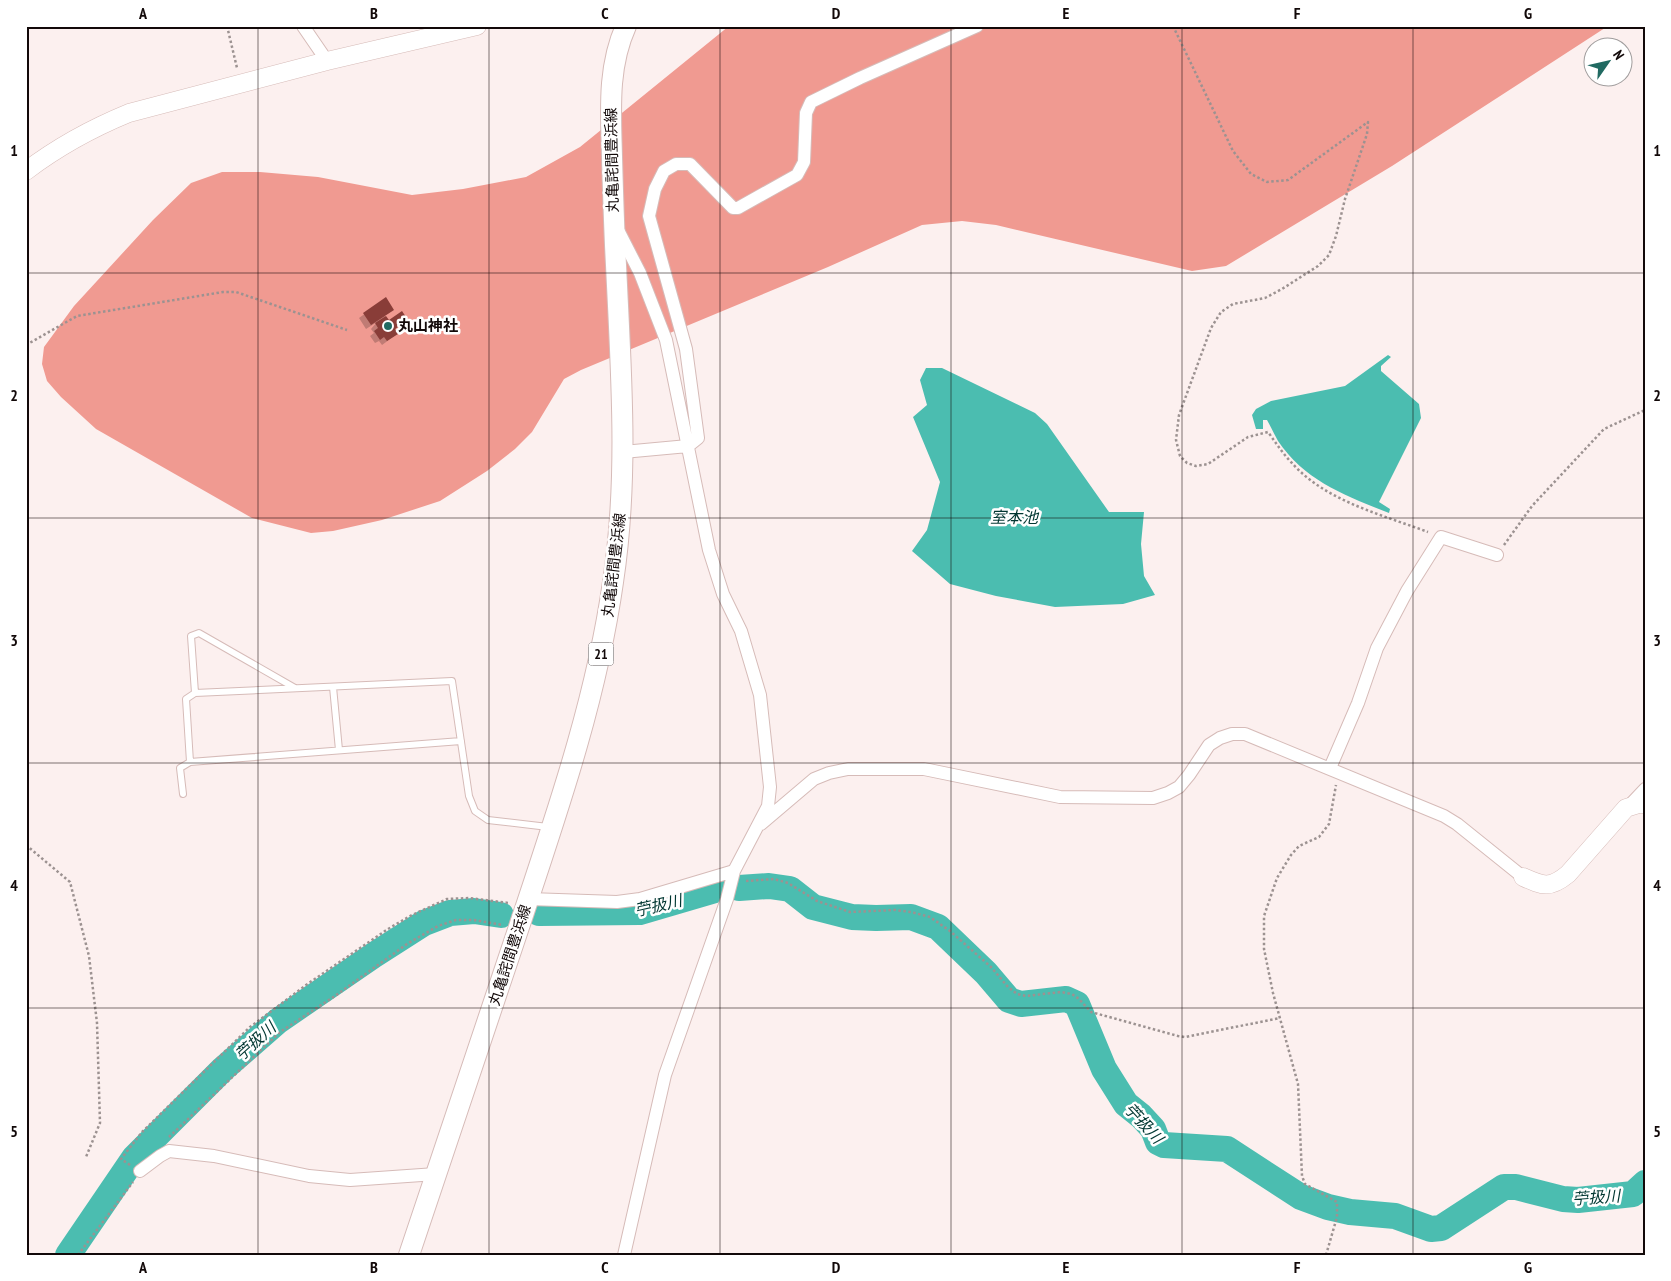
<svg xmlns="http://www.w3.org/2000/svg" width="1671" height="1281" font-family="'PT Sans Narrow','Noto Sans JP',sans-serif">
	<style>
		.forest { fill: #f09a91 }
		.water { fill: #4bbdb0 }
		.shadow { fill: #0003 }
		.lines { fill: none; stroke-linecap: round; stroke-linejoin: round }
		.river { stroke: #4bbdb0; stroke-width: 26 }
		.building { fill: #893d38 }
		.lane-casing { stroke: #d6bbb8; stroke-width: 8 }
		.street-casing { stroke: #d6bbb8; stroke-width: 14 }
		.secondary-casing { stroke: #d6bbb8; stroke-width: 19 }
		.primary-casing { stroke: #d6bbb8; stroke-width: 22 }
		.path { stroke: #9c9291; stroke-width: 2.5; stroke-dasharray: 2.5 2.5; stroke-linecap: butt }
		.lane { stroke: #fff; stroke-width: 6 }
		.street { stroke: #fff; stroke-width: 12 }
		.secondary { stroke: #fff; stroke-width: 18 }
		.primary { stroke: #fff; stroke-width: 20 }
		.grid { fill: none; stroke: #120909; stroke-width: 1; stroke-opacity: 0.55 }
		.poi-dot { fill: #216a62; stroke: #fff; stroke-width: 2 }
		.labels { text-anchor: middle; stroke-width: 5; stroke-linejoin: round; paint-order: stroke }
		.shield { fill: #fff; stroke: #595353; stroke-width: 1 }
		.shield-label { font-size: 14px; font-weight: bold; fill: #120909 }
		.street-label { font-size: 15px; fill: #120909; stroke: #fff }
		.poi-label { font-size: 15px; font-weight: bold; fill: #120909; stroke: #fff; text-anchor: start }
		.water-label { font-size: 16px; font-style: italic; fill: #003631; stroke: #fff }
		.neatline { fill: none; stroke: #120909; stroke-width: 2 }
		.grid-label { font-size: 16px; text-anchor: middle; font-weight: bold; fill: #120909 }
	</style>
	<rect width="100%" height="100%" fill="#fcf0ef"/>
	<path class="forest" d="M729 26H1608L1392 166 1226 266 1192 271 996 225 962 221 922 225 828 267 581 370 564 379 532 432 515 449 487 471 440 501 382 520 333 531 311 533 252 518 96 429 61 397 47 381 42 364 44 347 74 306 153 220 191 183 222 172H260L318 177 412 195 463 189 526 177 580 147Z"/>
	<path class="water" d="M1388 355 1391 357 1381 366V371L1419 404 1421 418 1379 502 1390 509 1389 513C1346 496 1305 481 1278 441 1274 434 1271 427 1267 420H1263V429H1256L1252 415 1256 409 1271 401 1345 386Z
		M926 368H942L1035 413 1047 424 1109 512H1144L1141 544 1144 576 1155 595 1123 604 1055 607 996 596 950 584 912 551 927 530 940 482 913 417 927 405 920 380Z
		M114 1187 72 1255H63Z"/>
	<path class="shadow" d="M385 299V316L389 322 407 320 394 330 397 334 382 345 379 341 375 343 370 336 374 333 371 329 377 322 366 329 359 318Z"/>
	<g class="lines">
		<path class="river" d="M739 888 769 886 790 889 813 907 852 917 876 918 911 917 938 927 986 973 1009 1000 1021 1004 1066 999 1077 1004 1104 1069 1126 1104 1141 1116 1153 1129 1158 1142 1164 1145 1227 1149 1301 1197 1328 1207 1350 1212 1395 1216 1431 1229 1441 1228 1504 1187H1516L1563 1199 1578 1200 1633 1194 1645 1183
			M539 913 640 912 715 890
			M68 1255 134 1158 223 1069 278 1021 374 955 424 923 450 913 474 911 501 915"/>
	</g>
	<path class="building" d="M386 297 394 310 371 325 363 313Z
		M402 311 408 320 395 329 398 334 387 341 384 337 380 340 374 331 378 328 375 323 386 316 389 320Z"/>
	<g class="lines">
		<g class="lane-casing">
			<path id="lane" d="M333 687 339 750
				M195 693 191 636 199 633 295 688
				M190 762 461 741
				M183 794 180 768 190 762 186 699 195 693 452 681 469 796 475 811 488 820 548 827"/>
		</g>
		<g class="street-casing">
			<path id="street" d="M303 26 327 61
				M618 230 640 273 666 340 709 550 723 594 741 631 760 695 770 787 768 806 734 871 727 899 665 1075 624 1255
				M623 452 688 446 698 438 686 349 649 216 655 189 664 171 676 164H690L733 208H738L797 175 804 162 806 113 811 102 860 78 977 26
				M1330 768 1358 703 1377 648 1407 591 1441 537 1497 555
				M1628 807 1645 789
				M761 824 814 779 829 773 848 769H924L1060 797 1153 798 1168 793 1179 787 1189 775 1209 745 1220 738 1232 734H1245L1444 816 1457 824 1523 877
				M529 899 617 902 640 899 734 871
				M140 1171 160 1156 169 1151 214 1156 309 1176 350 1180 436 1174"/>
		</g>
		<g class="secondary-casing">
			<path id="secondary" d="M26 171C59 146 90 129 129 113L327 61 477 26
				M1523 877C1543 886 1550 889 1568 874L1626 808 1639 804H1645"/>
		</g>
		<g class="primary-casing">
			<path id="primary" d="M409 1255C447 1140 486 1026 524 912 560 804 597 695 613 582 629 477 621 371 616 265 614 229 613 193 612 157 611 113 607 68 626 26"/>
		</g>
		<path class="path" d="M227 26 237 68
			M1173 26 1233 151 1251 174 1267 182 1288 180 1368 122 1367 134 1345 199 1336 236 1329 255 1318 266 1282 289 1265 298 1233 304 1221 312 1211 328 1179 415 1176 440 1180 456 1187 463 1196 466 1208 464 1248 437 1268 432C1276 443 1283 454 1292 463 1325 501 1383 515 1428 532
			M26 345 77 316 223 292H236L347 330
			M1504 545 1532 506 1604 429 1645 410
			M26 845 70 882 89 956 97 1023 100 1123 86 1157
			M746 881 774 879 788 883 817 901 850 912 895 910 911 912 930 917 950 931 991 967 1008 987 1017 994 1026 996 1061 992 1072 994 1079 999 1091 1012 1178 1036 1185 1037 1280 1018
			M169 1137 280 1032 335 996 407 944 438 926 456 920H474L503 925
			M130 1165 121 1159 142 1132 250 1027 306 985 388 929 412 915 447 899 469 898 509 903
			M78 1255 133 1182
			M1326 1255 1337 1217V1202L1305 1184 1302 1176 1298 1084 1273 993 1264 949V916L1277 878 1291 855 1299 846 1319 837 1329 824 1336 785"/>
		<use href="#lane" class="lane"/>
		<use href="#street" class="street"/>
		<use href="#secondary" class="secondary"/>
		<use href="#primary" class="primary"/>
	</g>
	<path class="grid" d="M258 26V1255M489 26V1255M720 26V1255M951 26V1255M1182 26V1255M1413 26V1255M26 273H1645M26 518H1645M26 763H1645M26 1008H1645"/>
	<circle class="poi-dot" cx="388" cy="326" r="5"/>
	<g class="labels">
		<rect class="shield" x="588.5" y="642.5" width="25" height="23" rx="4"/>
		<g class="shield-label">
			<text x="601" y="659">21</text>
		</g>
		<g class="street-label">
			<text transform="translate(612 160) rotate(-91)" y="5">丸亀詫間豊浜線</text>
			<text transform="translate(614 565) rotate(-83)" y="5">丸亀詫間豊浜線</text>
			<text transform="translate(510 955) rotate(-72)" y="5">丸亀詫間豊浜線</text>
		</g>
		<g class="poi-label">
			<text x="398" y="331">丸山神社</text>
		</g>
		<g class="water-label">
			<text x="1014" y="523">室本池</text>
			<text transform="translate(658 905) rotate(-13)" y="6">苧扱川</text>
			<text transform="translate(255 1041) rotate(-42)" y="6">苧扱川</text>
			<text transform="translate(1144 1123) rotate(47)" y="6">苧扱川</text>
			<text transform="translate(1596 1197) rotate(-4)" y="6">苧扱川</text>
		</g>
	</g>
	<rect width="1671" height="1281" fill="none" stroke="#ffffff" stroke-width="55"/>
	<g transform="translate(1608 62) rotate(56)"><circle r="24" fill="#ffffff" stroke="#a09d9d"/>
	<path d="M0-4L9 19L0 12L-9 19Z" fill="#216a62"/>
	<text y="-8" font-size="14" font-weight="bold" text-anchor="middle" fill="#120909">N</text>
	</g>
	<rect x="28" y="28" width="1616" height="1226" class="neatline"/>
	<g class="grid-label">
		<text x="143" y="19">A</text>
		<text x="374" y="19">B</text>
		<text x="605" y="19">C</text>
		<text x="836" y="19">D</text>
		<text x="1066" y="19">E</text>
		<text x="1297" y="19">F</text>
		<text x="1528" y="19">G</text>
		<text x="14" y="156">1</text>
		<text x="1657" y="156">1</text>
		<text x="14" y="401">2</text>
		<text x="1657" y="401">2</text>
		<text x="14" y="646">3</text>
		<text x="1657" y="646">3</text>
		<text x="14" y="891">4</text>
		<text x="1657" y="891">4</text>
		<text x="14" y="1137">5</text>
		<text x="1657" y="1137">5</text>
		<text x="143" y="1273">A</text>
		<text x="374" y="1273">B</text>
		<text x="605" y="1273">C</text>
		<text x="836" y="1273">D</text>
		<text x="1066" y="1273">E</text>
		<text x="1297" y="1273">F</text>
		<text x="1528" y="1273">G</text>
	</g>
</svg>
